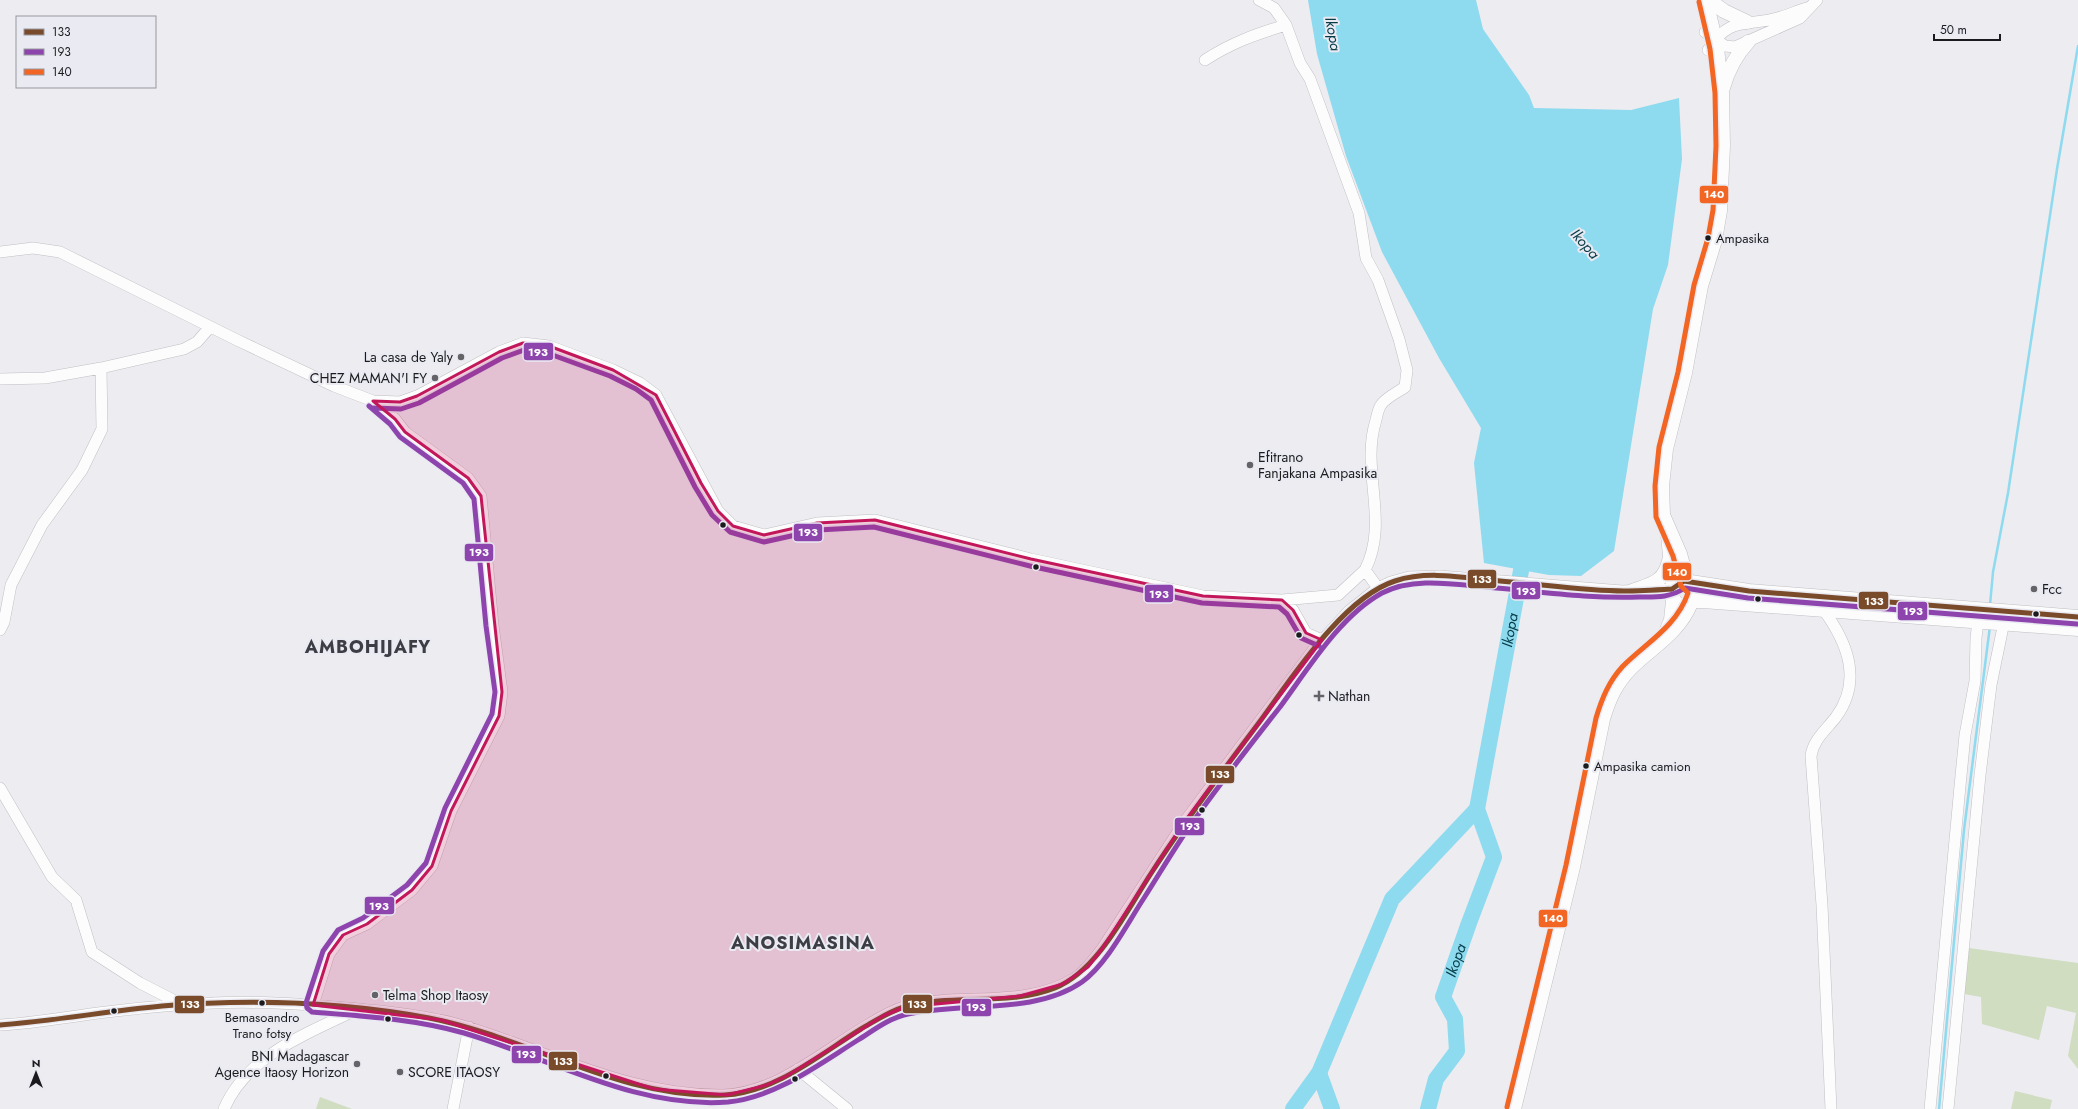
<svg xmlns="http://www.w3.org/2000/svg" width="2078" height="1109" font-family="Jost,sans-serif">
	<style>
		.green { fill: #d0ddc0 }
		.water { fill: #8edaef }
		.lines { fill: none; stroke-linecap: round; stroke-linejoin: round }
		.stream { stroke: #8edaef; stroke-width: 2.5 }
		.river { stroke: #8edaef; stroke-width: 16 }
		.minor-casing { stroke: #c0c0c4; stroke-width: 12 }
		.major-casing { stroke: #c0c0c4; stroke-width: 15 }
		.minor { stroke: #fcfcfd; stroke-width: 11 }
		.major { stroke: #fcfcfd; stroke-width: 14 }
		.bus-1-casing { stroke: #eaeaf3; stroke-width: 8 }
		.bus-2-casing { stroke: #eaeaf3; stroke-width: 8 }
		.bus-3-casing { stroke: #eaeaf3; stroke-width: 8 }
		.bus-1 { stroke: #7a4b2a; stroke-width: 5 }
		.bus-2 { stroke: #8e44ad; stroke-width: 5 }
		.bus-3 { stroke: #f26522; stroke-width: 5 }
		.marked { fill: #c2185b; fill-opacity: 0.2; stroke: #c2185b; stroke-width: 3; stroke-linejoin: round }
		.bus-dot { fill: #1b1b1e; stroke: #eaeaf3; stroke-width: 1.5 }
		.poi-dot { fill: #646468; stroke: #eaeaf3; stroke-width: 1.5 }
		.labels { text-anchor: middle; stroke-width: 4; stroke-linejoin: round; paint-order: stroke }
		.bus-label { font-size: 13px; fill: #1b1b1e; stroke: #eaeaf3; text-anchor: start }
		.poi-label { font-size: 14px; fill: #1b1b1e; stroke: #eaeaf3; text-anchor: start }
		.water-label { font-size: 15px; font-style: italic; fill: #073c47; stroke: #eaeaf3 }
		.district-label { font-size: 18px; font-weight: bold; letter-spacing: 1px; fill: #3d3d45; stroke: #eaeaf3 }
		.line-badge { stroke: #eaeaf3; stroke-width: 1.5 }
		.badge-label { font-size: 11px; text-anchor: middle; font-weight: bold; fill: #fff }
	</style>
	<rect width="100%" height="100%" fill="#ececf1"/>
	<path class="green" d="M1969 948 2078 963V1069L2068 1056 2076 1013 2047 1006 2039 1040 1982 1024 1981 997 1964 994Z
		M2015 1091 2052 1100 2050 1109H2011Z
		M320 1097 352 1109H316Z"/>
	<path class="water" d="M1308 0H1476L1483 29 1529 95 1534 108 1631 110 1679 98 1682 159 1668 265 1653 309 1614 551 1581 576 1549 575 1484 563 1474 463 1481 428 1439 358 1382 252 1346 156 1317 54Z"/>
	<g class="lines">
		<path class="stream" d="M1990 605 1993 572 2008 493 2057 169 2078 46
			M1939 1109 1964 830 1990 626"/>
		<g class="river">
			<path d="M1319 1073 1332 1109"/>
			<path d="M1293 1109 1319 1073 1392 899 1477 809"/>
			<path id="s1" d="M1428 1109 1436 1079 1457 1051 1455 1019 1443 997 1469 923 1494 857 1477 809 1525 549"/>
		</g>
		<g class="minor-casing">
			<path id="minor" d="M1259 0 1274 8 1286 25 1300 63 1310 79 1359 213 1366 258 1378 280 1399 339 1407 370 1405 387C1398 392 1385 398 1381 405 1378 409 1377 416 1376 420 1360 470 1390 521 1365 570L1378 588
				M1705 32 1725 46 1735 47 1800 18 1817 0
				M1708 50C1731 14 1747 28 1781 17 1791 14 1799 10 1810 7
				M1205 60C1231 43 1256 34 1286 25
				M0 252 33 248 60 252 237 340 334 386 373 401 400 402 417 396 499 352 523 343 549 346 613 370 640 383 656 395 718 511 733 526 764 535 817 523 875 520 1031 559 1203 596 1282 600 1338 595 1365 570
				M0 379 45 378 101 368
				M1282 600 1293 610 1306 633 1322 640
				M1823 609C1847 642 1863 680 1836 717 1826 730 1813 740 1811 756L1822 905 1831 1109
				M0 630 4 622 11 585 42 525 82 470 102 429 101 368 184 349 197 342 210 327
				M0 788 52 877 76 900 92 952 140 983 183 1005
				M313 1005 329 954 343 935 367 924 412 890 432 866 451 811 499 716 502 692 493 625 481 496 468 478 405 432 395 419 374 402
				M0 1025C39 1023 77 1015 115 1011 148 1007 181 1004 213 1003 250 1001 287 1003 324 1006 362 1009 401 1012 439 1020 463 1024 487 1034 511 1042 581 1067 647 1096 723 1095 772 1094 818 1056 858 1031 873 1022 887 1012 904 1007 959 991 1024 1010 1075 978 1086 971 1094 959 1102 949L1185 821 1314 649 1349 611 1378 588 1391 582 1409 577 1440 576 1622 591 1672 589
				M798 1069 847 1109
				M224 1109C247 1055 308 1033 358 1009
				M453 1109 469 1027
				M1930 1109 1960 786 1965 735 1975 681 1976 638 1978 621
				M1948 1109 1980 775 1991 685 2004 622"/>
		</g>
		<g class="major-casing">
			<path id="major" d="M1709 0 1724 11 1747 22
				M1723 88C1728 70 1735 56 1748 42
				M1668 535 1673 586
				M1688 583 1680 554 1663 515 1662 486 1666 449 1685 373 1701 286 1715 240 1720 211 1723 146 1722 93 1717 48 1706 0
				M1688 583 1695 589C1697 601 1688 608 1677 604L1672 597V589L1677 584 1684 581 1749 591 2078 617
				M1632 591C1651 584 1664 583 1669 561
				M1693 601H1703L2078 629
				M1664 637 1671 620 1673 601
				M1514 1109 1573 867 1603 719C1609 699 1616 683 1631 668 1652 647 1679 633 1691 603"/>
		</g>
		<use href="#minor" class="minor"/>
		<use href="#major" class="major"/>
		<g class="bus-1-casing">
			<path id="bus-1" d="M1672 589 1684 581 1749 591 2078 617
				M0 1025C54 1021 108 1011 162 1006 250 999 342 1002 429 1018 529 1037 620 1100 725 1095 776 1092 819 1055 861 1029 875 1021 888 1012 904 1007 953 993 1007 1007 1055 988 1098 971 1127 910 1152 872 1185 821 1221 773 1258 724 1290 681 1342 598 1395 581 1428 570 1466 578 1500 581 1541 584 1583 591 1624 591 1640 591 1656 590 1672 589"/>
		</g>
		<g class="bus-2-casing">
			<path id="bus-2" d="M369 406 390 424 400 437 463 483 474 499 486 626 495 692 492 714 445 808 426 863 407 885 363 918 338 930 323 951 306 1003 307 1008 312 1012C363 1016 414 1019 464 1033 550 1058 635 1109 728 1102 776 1097 818 1065 858 1040 874 1030 889 1018 908 1014 962 1002 1035 1015 1082 982 1107 964 1127 924 1144 898 1160 873 1175 847 1192 823 1220 784 1250 745 1280 707 1308 669 1340 616 1382 593 1413 577 1452 584 1486 587 1536 591 1588 599 1639 597 1657 597 1669 598 1685 588L1748 598 2077 624
				M373 408 401 409 419 403 502 358 524 350 547 353 610 376 636 389 651 400 695 487 712 515 730 532 764 542 818 530 874 527 1030 566 1202 603 1279 607 1287 614 1301 638 1319 646"/>
		</g>
		<g class="bus-3-casing">
			<path id="bus-3" d="M1507 1107 1566 865 1596 718C1602 698 1609 681 1623 666 1646 643 1677 626 1688 593L1681 586 1673 556 1656 517 1655 486 1659 447 1678 372 1694 285 1708 238 1713 210 1716 146 1715 93 1710 49 1699 2"/>
		</g>
		<use href="#bus-1" class="bus-1"/>
		<use href="#bus-2" class="bus-2"/>
		<use href="#bus-3" class="bus-3"/>
	</g>
	<path class="marked" d="M523 343 549 346 613 370 656 395 701 483 718 511 733 526 764 535 817 523 875 520 1031 559 1203 596 1282 600 1293 610 1306 633 1322 640 1185 821 1102 949 1088 967 1063 984 1020 996 905 1007 883 1016 787 1076 767 1085 727 1095 654 1089 441 1020 313 1005 329 954 343 935 367 924 412 890 432 866 451 811 499 716 502 692 481 496 468 478 405 432 395 419 373 401 400 402 417 396 499 352Z"/>
	<g class="bus-dot">
		<circle cx="1708" cy="238" r="3.5"/>
		<circle cx="723" cy="525" r="3.5"/>
		<circle cx="1036" cy="567" r="3.5"/>
		<circle cx="1758" cy="599" r="3.5"/>
		<circle cx="2036" cy="614" r="3.5"/>
		<circle cx="1299" cy="635" r="3.5"/>
		<circle cx="1586" cy="766" r="3.5"/>
		<circle cx="1202" cy="810" r="3.5"/>
		<circle cx="262" cy="1003" r="3.5"/>
		<circle cx="114" cy="1011" r="3.5"/>
		<circle cx="388" cy="1019" r="3.5"/>
		<circle cx="606" cy="1076" r="3.5"/>
		<circle cx="795" cy="1079" r="3.5"/>
	</g>
	<g class="poi-dot">
		<circle cx="461" cy="357" r="4"/>
		<circle cx="435" cy="378" r="4"/>
		<circle cx="1250" cy="465" r="4"/>
		<circle cx="2034" cy="589" r="4"/>
		<path d="M1317 690h4v4h4v4h-4v4h-4v-4h-4v-4h4z"/>
		<circle cx="375" cy="995" r="4"/>
		<circle cx="357" cy="1064" r="4"/>
		<circle cx="400" cy="1072" r="4"/>
	</g>
	<g class="labels">
		<g class="bus-label">
			<text x="1716" y="243">Ampasika</text>
			<text x="1594" y="771">Ampasika camion</text>
			<text x="262" y="1022" text-anchor="middle">Bemasoandro<tspan x="262" dy="16">Trano fotsy</tspan></text>
		</g>
		<g class="poi-label">
			<text x="453" y="362" text-anchor="end">La casa de Yaly</text>
			<text x="427" y="383" text-anchor="end">CHEZ MAMAN'I FY</text>
			<text x="1258" y="462">Efitrano<tspan x="1258" dy="16">Fanjakana Ampasika</tspan></text>
			<text x="2042" y="594">Fcc</text>
			<text x="1328" y="701">Nathan</text>
			<text x="383" y="1000">Telma Shop Itaosy</text>
			<text x="349" y="1061" text-anchor="end">BNI Madagascar<tspan x="349" dy="16">Agence Itaosy Horizon</tspan></text>
			<text x="408" y="1077">SCORE ITAOSY</text>
		</g>
		<g class="water-label">
			<text transform="translate(1333 34) rotate(80)" y="5">Ikopa</text>
			<text transform="translate(1585 244) rotate(48)" y="5">Ikopa</text>
			<text dy="5" stroke="none"><textPath href="#s1" startOffset="505">Ikopa</textPath></text>
			<text dy="5" stroke="none"><textPath href="#s1" startOffset="162">Ikopa</textPath></text>
		</g>
		<g class="district-label">
			<text x="368" y="653">AMBOHIJAFY</text>
			<text x="803" y="949">ANOSIMASINA</text>
		</g>
	</g>
	<g class="line-badge">
		<rect x="1699" y="185" width="30" height="19" rx="4" fill="#f26522"/>
		<rect x="523" y="342" width="31" height="19" rx="4" fill="#8e44ad"/>
		<rect x="793" y="523" width="30" height="19" rx="4" fill="#8e44ad"/>
		<rect x="464" y="543" width="30" height="19" rx="4" fill="#8e44ad"/>
		<rect x="1662" y="562" width="30" height="19" rx="4" fill="#f26522"/>
		<rect x="1467" y="569" width="30" height="20" rx="4" fill="#7a4b2a"/>
		<rect x="1511" y="581" width="30" height="19" rx="4" fill="#8e44ad"/>
		<rect x="1144" y="584" width="30" height="19" rx="4" fill="#8e44ad"/>
		<rect x="1858" y="591" width="31" height="19" rx="4" fill="#7a4b2a"/>
		<rect x="1897" y="601" width="31" height="20" rx="4" fill="#8e44ad"/>
		<rect x="1205" y="765" width="30" height="19" rx="4" fill="#7a4b2a"/>
		<rect x="1174" y="817" width="31" height="19" rx="4" fill="#8e44ad"/>
		<rect x="364" y="896" width="31" height="19" rx="4" fill="#8e44ad"/>
		<rect x="1538" y="909" width="30" height="19" rx="4" fill="#f26522"/>
		<rect x="902" y="994" width="31" height="20" rx="4" fill="#7a4b2a"/>
		<rect x="174" y="995" width="31" height="19" rx="4" fill="#7a4b2a"/>
		<rect x="961" y="998" width="31" height="19" rx="4" fill="#8e44ad"/>
		<rect x="511" y="1045" width="31" height="19" rx="4" fill="#8e44ad"/>
		<rect x="548" y="1051" width="30" height="20" rx="4" fill="#7a4b2a"/>
	</g>
	<g class="badge-label">
		<text x="1714" y="198">140</text>
		<text x="538" y="356">193</text>
		<text x="808" y="536">193</text>
		<text x="479" y="556">193</text>
		<text x="1677" y="576">140</text>
		<text x="1482" y="583">133</text>
		<text x="1526" y="595">193</text>
		<text x="1159" y="598">193</text>
		<text x="1874" y="605">133</text>
		<text x="1913" y="615">193</text>
		<text x="1220" y="778">133</text>
		<text x="1190" y="830">193</text>
		<text x="379" y="910">193</text>
		<text x="1553" y="922">140</text>
		<text x="917" y="1008">133</text>
		<text x="190" y="1008">133</text>
		<text x="976" y="1011">193</text>
		<text x="526" y="1058">193</text>
		<text x="563" y="1065">133</text>
	</g>
	<rect x="16" y="16" width="140" height="72" fill="#eaeaf3" stroke="#97979e"/>
	<rect x="24" y="29" width="20" height="6" fill="#7a4b2a" stroke="#97979e"/>
	<text x="52" y="36" font-size="12" fill="#1b1b1e">133</text>
	<rect x="24" y="49" width="20" height="6" fill="#8e44ad" stroke="#97979e"/>
	<text x="52" y="56" font-size="12" fill="#1b1b1e">193</text>
	<rect x="24" y="69" width="20" height="6" fill="#f26522" stroke="#97979e"/>
	<text x="52" y="76" font-size="12" fill="#1b1b1e">140</text>
	<g transform="translate(36 1073)" stroke="#eaeaf3" stroke-width="3" paint-order="stroke">
	<path d="M0-3L7 15L0 10L-7 15Z" fill="#1b1b1e"/>
	<text y="-6" font-size="11" font-weight="bold" text-anchor="middle" fill="#1b1b1e">N</text>
	</g>
	<path d="M1934 34v6h66v-6" fill="none" stroke="#1b1b1e" stroke-width="2"/>
	<text x="1940" y="34" font-size="12" fill="#1b1b1e" stroke="#eaeaf3" stroke-width="3" paint-order="stroke">50 m</text>
</svg>
